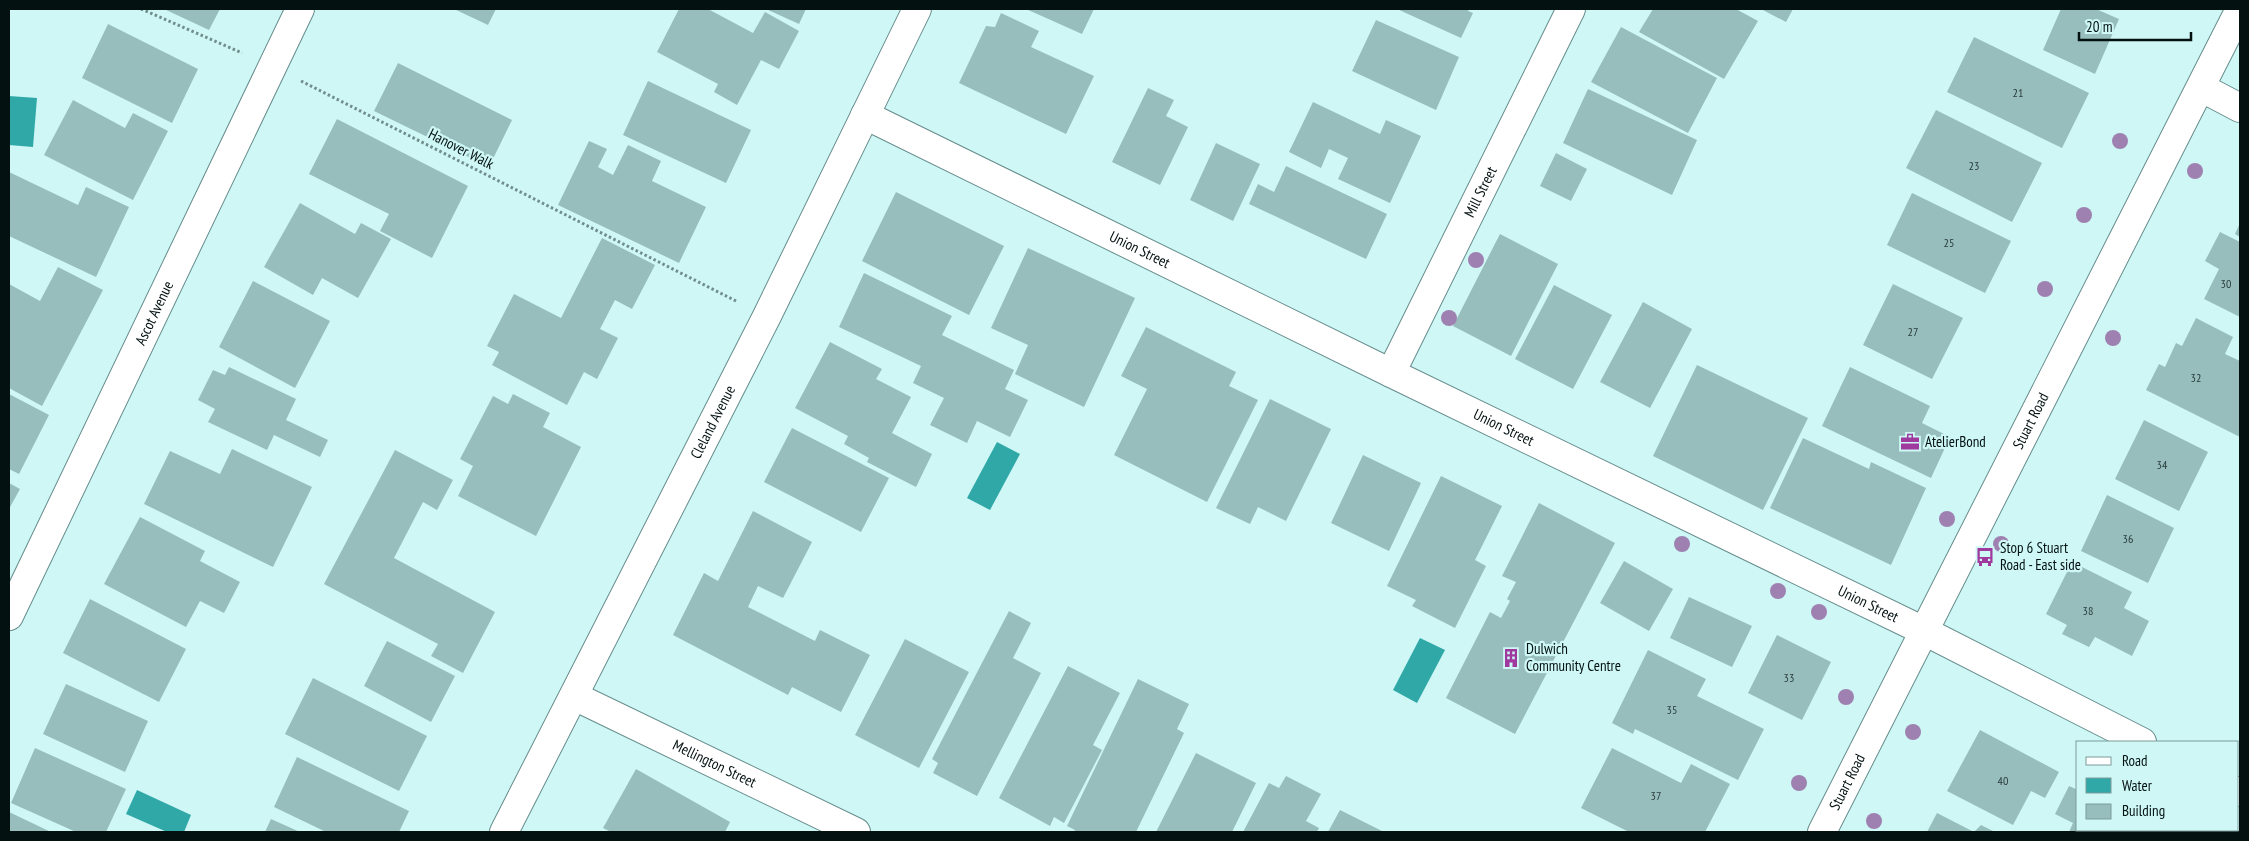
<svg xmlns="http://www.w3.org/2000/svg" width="2249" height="841" font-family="'PT Sans Narrow',sans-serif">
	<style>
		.water { fill: #31a8a8 }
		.building { fill: #97bebd }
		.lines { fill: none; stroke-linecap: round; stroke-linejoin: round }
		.minor-casing { stroke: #678c8c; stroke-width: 30 }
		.path { stroke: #718d8c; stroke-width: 3; stroke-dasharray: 2.5 2.5; stroke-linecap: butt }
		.minor { stroke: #fff; stroke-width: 28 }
		.tree { fill: #9e81b0 }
		.labels { text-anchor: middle; stroke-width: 4.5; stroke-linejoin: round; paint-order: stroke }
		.number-label { font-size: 12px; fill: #293c3c }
		.street-label { font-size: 15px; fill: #041111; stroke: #cef7f6 }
		.poi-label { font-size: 15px; fill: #041111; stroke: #cef7f6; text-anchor: start }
	</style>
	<rect width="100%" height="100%" fill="#cef7f6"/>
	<path class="water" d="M9 96 37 98 33 147 9 145Z
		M997 442 1020 454 990 510 967 498Z
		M1420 638 1445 650 1417 703 1393 690Z
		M137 790 191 815 184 832H167L126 814Z"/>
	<path class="building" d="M164 9H220L209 30Z
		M454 9H496L488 25Z
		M679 9H708L753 33 765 12 799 31 779 69 761 60 737 105 714 92 718 84 657 52Z
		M766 9H806L799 24Z
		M1026 9H1094L1082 34Z
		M1397 9H1469L1468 11 1473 13 1461 38Z
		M1653 9H1736L1758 21 1724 79 1639 32Z
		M1761 9H1793L1786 22Z
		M2061 9H2096L2119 19 2095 74 2043 50Z
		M1001 13 1039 31 1031 47 1094 76 1066 134 959 83 986 26 995 27Z
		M1376 20 1459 57 1436 110 1352 71Z
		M108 24 198 69 172 123 82 78Z
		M1621 27 1717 78 1688 133 1591 82Z
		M1974 37 2089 93 2062 148 1947 92Z
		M398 63 512 120 489 167 374 111Z
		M648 81 751 130 726 183 623 135Z
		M1148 88 1174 100 1166 116 1188 127 1160 185 1112 162Z
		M1588 89 1697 140 1672 195 1563 143Z
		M73 100 125 128 133 113 168 131 133 200 44 155Z
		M1313 102 1380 134 1386 120 1421 136 1390 203 1338 179 1348 158 1329 149 1321 168 1289 152Z
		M1936 110 2042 163 2012 222 1906 168Z
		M337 119 468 186 432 258 380 231 389 214 309 174Z
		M589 141 607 149 598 167 613 175 628 145 661 161 652 181 706 207 679 263 558 205Z
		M1216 143 1260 164 1233 221 1190 200Z
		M1556 153 1587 169 1571 201 1540 186Z
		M1286 166 1387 214 1366 259 1249 204 1258 184 1274 192Z
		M9 172 78 205 86 187 129 207 96 277 9 236Z
		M896 192 1004 246 969 315 862 261Z
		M1912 193 2011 241 1985 293 1887 245Z
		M300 203 355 234 361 223 391 239 358 298 322 278 313 295 264 267Z
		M2240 223V237L2235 234Z
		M2220 232 2240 242V317L2204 299 2219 269 2205 261Z
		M1500 234 1558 264 1511 356 1453 326Z
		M602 238 655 265 632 309 615 300 600 329 618 338 597 379 584 372 567 405 492 365 499 352 487 346 514 294 561 318Z
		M1028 248 1135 298 1084 407 1015 374 1028 345 991 328Z
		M58 267 103 290 42 406 9 388V284L40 301Z
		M864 273 952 316 942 335 1014 370 1005 389 1028 400 1010 437 977 421 967 443 930 425 944 398 913 383 921 366 839 327Z
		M253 281 330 321 295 388 219 347Z
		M1893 284 1963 318 1932 379 1863 345Z
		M1554 285 1612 315 1573 389 1515 359Z
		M1643 302 1692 329 1650 408 1600 382Z
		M2196 318 2233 337 2225 354 2240 361V437L2146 390 2159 364 2165 367 2176 343 2182 346Z
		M1146 327 1236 372 1229 386 1258 400 1207 502 1114 455 1147 389 1121 376Z
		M830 342 882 369 876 379 911 397 892 433 932 454 916 487 867 462 869 458 844 444 848 436 795 408Z
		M1697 365 1808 418 1763 510 1653 456Z
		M229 367 296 399 286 420 328 440 320 457 274 435 267 450 208 422 215 409 198 400 213 370 225 375Z
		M1850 367 1930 406 1922 423 1950 437 1931 478 1822 426Z
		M9 394 49 415 19 474 9 469Z
		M513 394 550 413 543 427 581 447 536 536 458 496 473 466 460 459 493 396 508 404Z
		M1270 399 1331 429 1286 521 1258 507 1250 524 1216 508Z
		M2144 420 2208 452 2179 511 2115 479Z
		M792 428 889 478 861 532 764 482Z
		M1803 438 1869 469 1871 462 1926 488 1891 565 1770 508Z
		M232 449 312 487 273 567 144 504 170 451 220 474Z
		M395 450 453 480 437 510 423 502 394 558 495 612 463 673 431 656 438 644 324 584Z
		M1363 455 1421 483 1389 551 1331 523Z
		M1441 476 1502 506 1475 560 1486 566 1455 628 1412 606 1416 600 1387 586Z
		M9 483 20 489 9 509Z
		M2107 495 2174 528 2148 583 2081 551Z
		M1539 503 1615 543 1515 734 1446 698 1490 612 1501 618 1510 601 1507 599 1516 582 1502 576Z
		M753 511 812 542 783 598 758 586 748 607 815 641 820 630 870 655 841 712 792 687 788 695 673 635 704 573 718 581Z
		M140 517 205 551 200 561 240 582 224 613 200 601 186 627 104 584Z
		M1624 561 1673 589 1649 631 1600 603Z
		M2072 562 2132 592 2124 608 2149 621 2132 656 2095 637 2089 647 2062 634 2067 625 2046 614Z
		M1689 597 1752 626 1732 667 1670 638Z
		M90 599 186 649 159 702 63 653Z
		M1009 611 1031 623 1013 658 1041 673 977 796 933 773 938 763 932 759Z
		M1777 635 1831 662 1802 720 1748 693Z
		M905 639 969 672 919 768 855 735Z
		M387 641 455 676 431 722 364 686Z
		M1648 650 1706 679 1697 696 1764 729 1738 780 1635 729 1633 734 1612 723Z
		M1068 666 1120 693 1093 745 1102 750 1064 823 1054 817 1050 826 999 798Z
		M313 678 427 736 399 791 285 734Z
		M1138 679 1189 704 1177 729 1184 733 1136 832H1074L1075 830 1067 826Z
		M66 684 148 721 125 772 43 734Z
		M1980 730 2059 772 2045 798 2031 791 2013 825 1947 791Z
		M35 748 126 789 106 832H76L11 803Z
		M1612 748 1681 783 1691 764 1730 784 1705 832H1629L1581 808Z
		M1196 753 1256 783 1232 832H1156Z
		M297 757 409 811 399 832H326L274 807Z
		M636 769 730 822 725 832H611L603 828Z
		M1286 776 1321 794 1306 821 1319 828 1317 832H1243L1269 783 1279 788Z
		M2069 786 2078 790V830H2157L2162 832H2069L2073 823 2055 814Z
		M1340 810 1384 832H1328Z
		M9 812 51 832H9Z
		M1937 813 1974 832 1981 825 1995 832H1927Z
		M271 819 300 832H265Z"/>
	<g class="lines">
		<g class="minor-casing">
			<g id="minor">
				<path d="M2202 88 2240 108"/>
				<path id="s1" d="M865 115 1391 373 1924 631 2142 742"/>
				<path id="s2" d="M1391 373 1571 9"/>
				<path id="s3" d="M9 616 300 9"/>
				<path id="s4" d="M574 696 856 832"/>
				<path d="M2238 791 2240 792"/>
				<path id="s5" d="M504 832 767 316 917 9"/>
				<path id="s6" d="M1822 832 2240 9"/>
			</g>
		</g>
		<path class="path" d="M141 9 242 53
			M301 81 738 302"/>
		<use href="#minor" class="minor"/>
	</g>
	<g class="tree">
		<circle cx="2120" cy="141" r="8"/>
		<circle cx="2195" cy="171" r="8"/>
		<circle cx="2084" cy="215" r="8"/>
		<circle cx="1476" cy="260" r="8"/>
		<circle cx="2045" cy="289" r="8"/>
		<circle cx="1449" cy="318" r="8"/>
		<circle cx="2113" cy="338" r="8"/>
		<circle cx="1947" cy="519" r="8"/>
		<circle cx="1682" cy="544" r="8"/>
		<circle cx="2001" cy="544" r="8"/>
		<circle cx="1778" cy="591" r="8"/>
		<circle cx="1819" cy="612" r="8"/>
		<circle cx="1846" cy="697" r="8"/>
		<circle cx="1913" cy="732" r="8"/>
		<circle cx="1799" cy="783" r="8"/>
		<circle cx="1874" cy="821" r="8"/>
	</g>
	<defs>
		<g id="office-bare" transform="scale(1.5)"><path d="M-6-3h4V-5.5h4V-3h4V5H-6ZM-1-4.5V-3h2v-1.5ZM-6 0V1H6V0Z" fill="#9f399e" stroke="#cef7f6" stroke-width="2.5" paint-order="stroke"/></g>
		<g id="bus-bare" transform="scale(1.5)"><path d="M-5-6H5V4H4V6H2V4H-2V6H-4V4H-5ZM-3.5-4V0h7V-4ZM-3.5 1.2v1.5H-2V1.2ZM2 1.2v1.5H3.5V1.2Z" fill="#9f399e" stroke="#cef7f6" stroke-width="2.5" paint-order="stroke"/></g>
		<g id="building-bare" transform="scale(1.5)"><path d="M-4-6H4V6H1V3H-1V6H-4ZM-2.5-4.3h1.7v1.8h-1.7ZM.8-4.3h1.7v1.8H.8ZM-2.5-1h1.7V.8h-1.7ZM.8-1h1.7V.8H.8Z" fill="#9f399e" stroke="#cef7f6" stroke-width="2.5" paint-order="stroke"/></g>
	</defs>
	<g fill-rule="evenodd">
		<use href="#office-bare" x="1910" y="442"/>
		<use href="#bus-bare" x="1985" y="557"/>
		<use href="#building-bare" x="1511" y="658"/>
	</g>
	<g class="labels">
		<g class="number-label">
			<text x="2018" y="97">21</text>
			<text x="1974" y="170">23</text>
			<text x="1949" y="247">25</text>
			<text x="2226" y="288">30</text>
			<text x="1913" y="336">27</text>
			<text x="2196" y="382">32</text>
			<text x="2162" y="469">34</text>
			<text x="2128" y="543">36</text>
			<text x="2088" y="615">38</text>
			<text x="1789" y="682">33</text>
			<text x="1672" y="714">35</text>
			<text x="2003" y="785">40</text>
			<text x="1656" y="800">37</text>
		</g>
		<g class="street-label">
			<text transform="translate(461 149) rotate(27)" y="5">Hanover Walk</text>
			<text dy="5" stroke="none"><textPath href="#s2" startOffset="202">Mill Street</textPath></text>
			<text dy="5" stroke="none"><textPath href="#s1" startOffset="306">Union Street</textPath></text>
			<text dy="5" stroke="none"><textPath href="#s3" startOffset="336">Ascot Avenue</textPath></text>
			<text dy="5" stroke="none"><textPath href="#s6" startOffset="461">Stuart Road</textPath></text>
			<text dy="5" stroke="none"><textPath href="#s5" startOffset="460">Cleland Avenue</textPath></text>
			<text dy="5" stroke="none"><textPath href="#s1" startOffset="711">Union Street</textPath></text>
			<text dy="5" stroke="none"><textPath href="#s1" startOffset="1116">Union Street</textPath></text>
			<text dy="5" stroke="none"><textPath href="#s4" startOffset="156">Mellington Street</textPath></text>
			<text dy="5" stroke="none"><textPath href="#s6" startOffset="56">Stuart Road</textPath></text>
		</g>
		<g class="poi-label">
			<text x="1925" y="447">AtelierBond</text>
			<text x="2000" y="553">Stop 6 Stuart<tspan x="2000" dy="17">Road - East side</tspan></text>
			<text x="1526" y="654">Dulwich<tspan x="1526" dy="17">Community Centre</tspan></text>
		</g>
	</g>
	<rect width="2249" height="841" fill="none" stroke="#041111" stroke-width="20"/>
	<rect x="2076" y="741" width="162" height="90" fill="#cef7f6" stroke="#7d9b9a"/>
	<rect x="2086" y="757" width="25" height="8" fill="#ffffff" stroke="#7d9b9a"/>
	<text x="2122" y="766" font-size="15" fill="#041111">Road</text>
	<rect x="2086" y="778" width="25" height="15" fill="#31a8a8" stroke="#7d9b9a"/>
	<text x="2122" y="791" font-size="15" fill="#041111">Water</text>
	<rect x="2086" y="804" width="25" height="15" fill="#97bebd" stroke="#7d9b9a"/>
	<text x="2122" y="816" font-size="15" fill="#041111">Building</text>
	<path d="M2079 32v8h112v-8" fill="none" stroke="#041111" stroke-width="2.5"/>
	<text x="2086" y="32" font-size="15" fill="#041111" stroke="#cef7f6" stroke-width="4" paint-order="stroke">20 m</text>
</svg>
